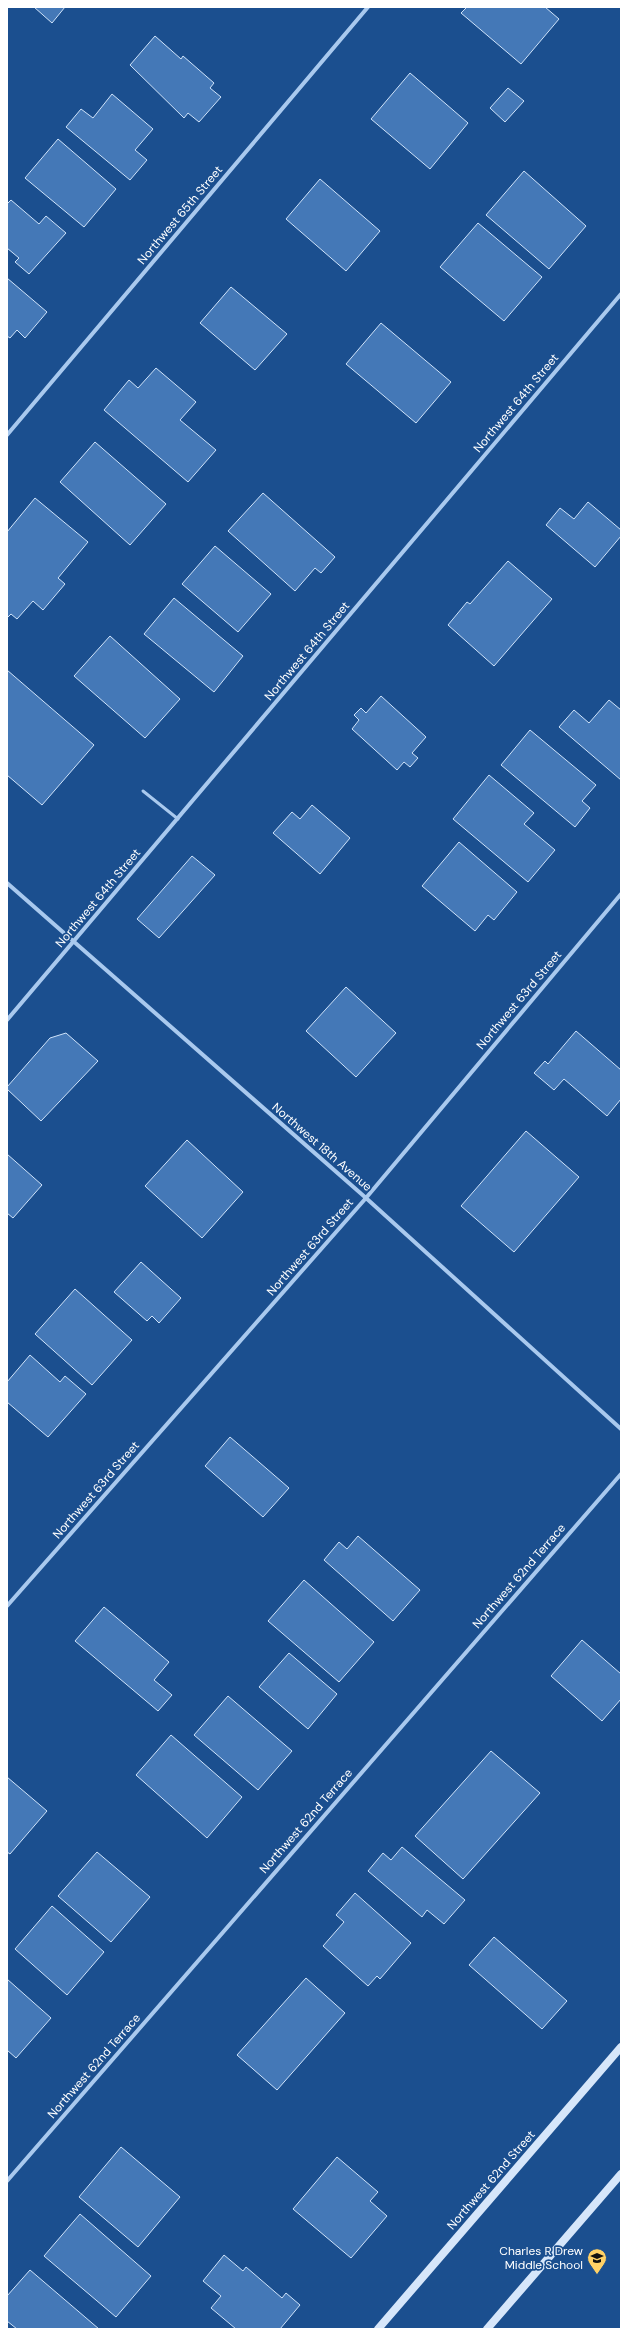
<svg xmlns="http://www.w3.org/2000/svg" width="628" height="2336" font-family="'DM Sans',sans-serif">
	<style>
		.building { fill: #4478b7; stroke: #cfe3fa }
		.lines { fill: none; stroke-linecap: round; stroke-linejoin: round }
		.service { stroke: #a9c9ee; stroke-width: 3 }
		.minor { stroke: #a9c9ee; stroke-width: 4 }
		.secondary { stroke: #d6e6fa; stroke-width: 8 }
		.labels { text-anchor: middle; stroke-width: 3.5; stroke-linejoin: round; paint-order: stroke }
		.street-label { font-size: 12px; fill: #fff; stroke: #1b4f8f }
		.poi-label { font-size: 12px; fill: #fff; stroke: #1b4f8f; text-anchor: end }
	</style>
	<rect width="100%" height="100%" fill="#1b4f8f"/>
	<path class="building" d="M34 7H65L52 23Z
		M467 7H545L559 19 521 64 461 13Z
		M155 36 181 59 183 56 214 83 210 88 221 97 199 122 188 113 184 118 130 65Z
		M410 73 468 123 430 169 371 119Z
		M508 88 524 101 505 122 490 108Z
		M112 94 153 129 135 150 147 160 130 180 66 127 81 109 93 118Z
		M58 139 116 189 84 227 25 178Z
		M524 171 586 226 549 269 486 215Z
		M320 179 380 231 346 271 286 219Z
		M11 200 39 224 46 216 66 233 29 274 15 262 19 258 7 248V204Z
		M478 223 542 277 504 321 440 267Z
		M7 278 47 312 25 338 17 330 10 338 7 336Z
		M231 287 287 334 255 370 200 323Z
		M381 323 451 382 416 423 346 364Z
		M156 368 196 402 180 420 216 450 188 482 104 410 129 380 138 388Z
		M95 442 166 504 130 545 60 482Z
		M263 493 335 557 321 573 315 568 295 591 228 531Z
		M35 498 88 542 58 578 65 584 43 610 33 601 17 619 11 614 7 618V532Z
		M588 502 621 530V536L595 567 546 525 560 508 574 519Z
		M215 546 271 594 238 632 182 584Z
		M508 561 552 599 494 666 448 625 467 602 470 604Z
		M174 598 243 656 214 692 144 634Z
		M110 636 180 699 145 738 74 676Z
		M7 670 94 745 42 805 7 775Z
		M381 696 426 737 412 753 418 758 410 767 404 762 397 770 352 729 359 720 354 715 361 708 366 713Z
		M609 700 621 710V780L559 727 574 710 589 723Z
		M530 730 596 785 582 801 590 808 575 827 501 765Z
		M489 775 534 813 524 824 555 850 528 882 453 819Z
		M312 805 350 838 320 874 273 833 292 812 300 819Z
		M459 842 517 892 494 920 488 915 475 931 422 886Z
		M192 856 215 875 159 938 137 919Z
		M346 987 396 1033 356 1077 306 1031Z
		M576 1031 621 1070V1099L607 1116 564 1079 554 1090 534 1073 545 1061 548 1064Z
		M66 1033 98 1061 41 1121 7 1089V1087L50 1038Z
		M526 1131 579 1177 514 1252 461 1206Z
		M187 1140 243 1192 202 1238 145 1186Z
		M7 1154 42 1185 13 1218 7 1213Z
		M141 1262 181 1298 159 1323 152 1316 147 1321 114 1292Z
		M75 1289 132 1340 92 1385 35 1334Z
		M30 1355 60 1382 65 1376 86 1394 48 1437 7 1402V1382Z
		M230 1437 289 1488 263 1517 205 1466Z
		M358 1536 420 1590 393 1621 324 1560 339 1542 347 1549Z
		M304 1580 374 1642 339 1682 268 1621Z
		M104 1607 169 1662 154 1680 172 1695 158 1711 75 1641Z
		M582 1640 621 1674V1699L602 1721 551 1676Z
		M289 1653 337 1694 308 1729 259 1687Z
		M228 1696 292 1751 258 1790 194 1735Z
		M171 1735 242 1797 207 1838 136 1775Z
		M491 1751 540 1793 463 1879 415 1836Z
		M7 1777 47 1811 10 1854 7 1852Z
		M402 1847 465 1900 444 1924 427 1910 422 1917 368 1871 383 1853 391 1860Z
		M97 1852 150 1897 111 1942 58 1896Z
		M355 1893 411 1943 380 1979 377 1976 368 1986 323 1946 344 1922 336 1915Z
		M52 1906 104 1952 67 1995 15 1949Z
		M494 1937 567 2001 542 2029 469 1965Z
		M306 1978 345 2013 277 2090 237 2055Z
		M7 1979 51 2018 16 2058 7 2050Z
		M121 2147 180 2197 138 2247 79 2197Z
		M337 2157 378 2192 370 2201 387 2216 351 2258 293 2209Z
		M80 2214 151 2276 116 2317 44 2256Z
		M224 2255 243 2271 246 2267 282 2298 286 2293 300 2305 280 2329H236L211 2308 221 2296 203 2281Z
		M30 2270 99 2329H17L7 2321V2296Z"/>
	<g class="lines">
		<path class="service" d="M143 791 178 819"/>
		<path class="minor" d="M7 435 368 7
			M7 883 366 1198 621 1429
			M7 1020 621 294
			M7 1606 366 1198 621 894
			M7 2181 621 1474"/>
		<path class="secondary" d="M378 2329 621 2047
			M487 2329 621 2174"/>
	</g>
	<defs>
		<g id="school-pin" transform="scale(1)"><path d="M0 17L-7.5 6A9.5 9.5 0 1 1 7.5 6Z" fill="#ffd166" stroke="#1b4f8f"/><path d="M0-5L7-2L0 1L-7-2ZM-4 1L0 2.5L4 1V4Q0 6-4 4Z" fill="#111"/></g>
	</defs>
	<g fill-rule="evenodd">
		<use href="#school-pin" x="597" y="2258"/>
	</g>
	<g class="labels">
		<g class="street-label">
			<text transform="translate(180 215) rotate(-50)" y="4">Northwest 65th Street</text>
			<text transform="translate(516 403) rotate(-50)" y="4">Northwest 64th Street</text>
			<text transform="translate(307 651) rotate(-50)" y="4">Northwest 64th Street</text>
			<text transform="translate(98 898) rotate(-50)" y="4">Northwest 64th Street</text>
			<text transform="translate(519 1000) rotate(-50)" y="4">Northwest 63rd Street</text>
			<text transform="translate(322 1147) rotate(41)" y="4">Northwest 18th Avenue</text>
			<text transform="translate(310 1247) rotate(-49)" y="4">Northwest 63rd Street</text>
			<text transform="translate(96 1490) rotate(-49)" y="4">Northwest 63rd Street</text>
			<text transform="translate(519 1576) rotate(-49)" y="4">Northwest 62nd Terrace</text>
			<text transform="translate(306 1821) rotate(-49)" y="4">Northwest 62nd Terrace</text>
			<text transform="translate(94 2066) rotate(-49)" y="4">Northwest 62nd Terrace</text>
			<text transform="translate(491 2180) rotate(-49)" y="4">Northwest 62nd Street</text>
		</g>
		<g class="poi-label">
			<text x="583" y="2255">Charles R Drew<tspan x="583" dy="14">Middle School</tspan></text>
		</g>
	</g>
	<rect width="628" height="2336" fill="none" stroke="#ffffff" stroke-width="16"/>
</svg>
